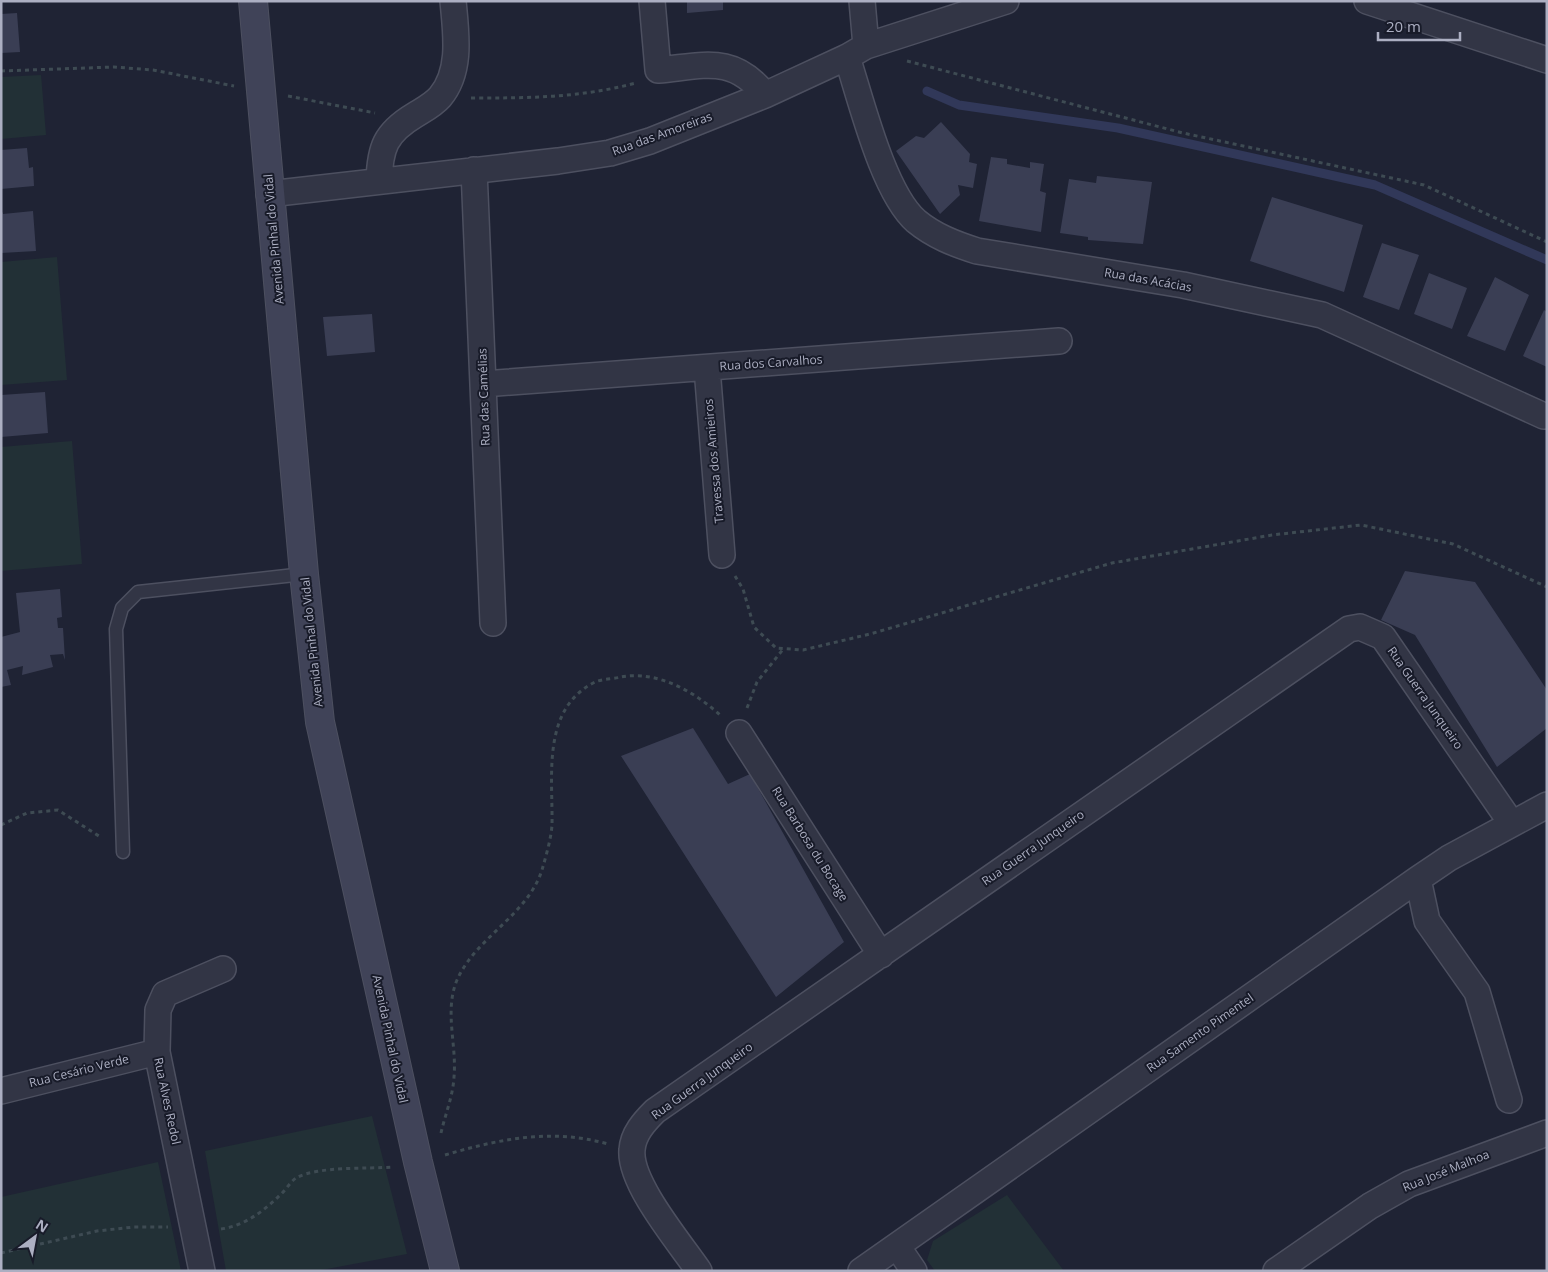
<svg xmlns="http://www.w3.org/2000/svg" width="1548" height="1272" font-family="'Open Sans',sans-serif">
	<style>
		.green { fill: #223036 }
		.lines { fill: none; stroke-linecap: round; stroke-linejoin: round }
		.stream { stroke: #313859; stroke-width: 9 }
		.building { fill: #3a3e54 }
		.lane-casing { stroke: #4d5060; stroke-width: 15 }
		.street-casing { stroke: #4d5060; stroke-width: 28 }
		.secondary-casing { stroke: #4d5060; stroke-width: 30 }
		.path { stroke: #3e4b53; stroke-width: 3; stroke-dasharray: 4 4; stroke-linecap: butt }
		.lane { stroke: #323545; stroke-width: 12 }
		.street { stroke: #323545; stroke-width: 25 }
		.secondary { stroke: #404358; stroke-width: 28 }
		.labels { text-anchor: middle; stroke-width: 4; stroke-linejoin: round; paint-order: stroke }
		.street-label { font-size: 12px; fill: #acafc2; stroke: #181b29 }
	</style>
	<rect width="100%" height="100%" fill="#1f2334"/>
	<path class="green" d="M41 75 46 135 1 139V77Z
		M57 257 67 380 1 385V262Z
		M72 441 82 564 1 571V447Z
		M372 1116 407 1254 316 1271H226L205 1151Z
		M158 1162 181 1271H1V1197Z
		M1007 1195 1064 1271H935L927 1260 933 1241Z"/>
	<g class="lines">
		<path class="stream" d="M927 91 959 105 1118 128 1375 185 1547 260"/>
	</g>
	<path class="building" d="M687 1H723V10L687 13Z
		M17 13 20 52 1 53V14Z
		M941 122 970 154 969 162 977 164 973 188 958 185 960 195 940 214 896 151 916 136 924 138Z
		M27 148 29 168 33 167 34 186 1 189V150Z
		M991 157 1007 159V164L1030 168V162L1044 164 1040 191 1046 193 1041 232 979 221Z
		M1097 176 1152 182 1143 244 1088 240V237L1060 233 1069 179 1096 183Z
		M1272 197 1363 225 1344 292 1250 261Z
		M1 209 3 214 33 211 36 251 1 253Z
		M1382 243 1419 255 1399 310 1363 297Z
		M1429 273 1467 288 1452 329 1414 314Z
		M1495 277 1529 295 1505 351 1467 336Z
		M1544 310 1547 312V367L1523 356Z
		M372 314 375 352 327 356 323 317Z
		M45 392 48 433 1 437V395Z
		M1405 571 1475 582 1547 690V728L1497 767 1415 635 1381 620Z
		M60 589 62 617 57 618 58 628H63L65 660 63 654 50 655 53 667 22 675 23 666 7 670 11 685 1 687V637L20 632 16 593Z
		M693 728 728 784 750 774 844 942 776 997 621 756Z"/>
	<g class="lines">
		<g class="lane-casing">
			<path id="lane" d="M123 852 116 629 122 608 138 592 304 574"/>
		</g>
		<g class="street-casing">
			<path id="street" d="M652 1 658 70C704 66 733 54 765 95
				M862 1 866 46
				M1367 1 1547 60
				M847 57C861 100 883 192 916 221 934 236 955 244 977 251L1183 285 1322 315 1544 416
				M474 170 493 623
				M379 181C380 148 385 133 415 115 423 110 433 105 440 97 462 71 456 33 453 1
				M269 194 558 161 610 153 650 141 765 95 847 57 866 46 1006 1
				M707 368 722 555
				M483 384 1059 341
				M739 733 881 955
				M1418 879 1427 921 1477 992 1509 1100
				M1 1091 157 1052
				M897 1246 914 1271
				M202 1271 157 1052 158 1010 165 994 223 969
				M699 1271C680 1243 629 1183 632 1150 633 1134 644 1122 655 1111L1349 629 1360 627 1383 637 1512 824
				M861 1271 1418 879 1449 858 1547 805
				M1276 1271 1370 1206 1409 1184 1547 1133"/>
		</g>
		<g class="secondary-casing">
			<path id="secondary" d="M253 1 304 574 320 722 418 1162 445 1271"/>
		</g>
		<path class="path" d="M907 61 1183 133 1424 185 1547 242
			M1 71 114 67 153 70 234 86
			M288 96 375 113
			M471 98C529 98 579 98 636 83
			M735 576 743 589 754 627 776 648 803 650 870 634 1112 563 1272 535 1361 525 1453 544 1547 587
			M747 708 757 682 784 648
			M1 825 27 813 58 810 102 838
			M441 1133C445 1115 453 1096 454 1077 457 1045 444 1011 457 980 476 937 527 916 542 870 546 856 551 839 552 825 553 776 541 709 595 682 602 679 613 679 621 677 657 670 695 692 720 715
			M445 1155C499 1139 552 1128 608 1144
			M221 1229C244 1226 264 1211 280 1195 286 1190 290 1182 296 1178 317 1166 368 1169 393 1167
			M1 1253 97 1231 134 1227H168"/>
		<use href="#lane" class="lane"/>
		<use href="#street" class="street"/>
		<use href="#secondary" class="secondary"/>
	</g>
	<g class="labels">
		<g class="street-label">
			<text transform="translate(662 134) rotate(-20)" y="4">Rua das Amoreiras</text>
			<text transform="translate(274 239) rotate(-95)" y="4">Avenida Pinhal do Vidal</text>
			<text transform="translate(1148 280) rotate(10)" y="4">Rua das Acácias</text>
			<text transform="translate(771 363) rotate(-4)" y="4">Rua dos Carvalhos</text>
			<text transform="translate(484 397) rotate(-92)" y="4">Rua das Camélias</text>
			<text transform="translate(714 461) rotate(-95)" y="4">Travessa dos Amieiros</text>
			<text transform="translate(312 642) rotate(-96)" y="4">Avenida Pinhal do Vidal</text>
			<text transform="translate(1425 698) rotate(55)" y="4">Rua Guerra Junqueiro</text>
			<text transform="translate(810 844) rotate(58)" y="4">Rua Barbosa du Bocage</text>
			<text transform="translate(1033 848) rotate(-35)" y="4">Rua Guerra Junqueiro</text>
			<text transform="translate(1200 1033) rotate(-35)" y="4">Rua Samento Pimentel</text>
			<text transform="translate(390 1039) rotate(78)" y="4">Avenida Pinhal do Vidal</text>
			<text transform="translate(79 1071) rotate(-14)" y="4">Rua Cesário Verde</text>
			<text transform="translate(702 1081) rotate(-36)" y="4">Rua Guerra Junqueiro</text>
			<text transform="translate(167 1101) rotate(78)" y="4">Rua Alves Redol</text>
			<text transform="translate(1446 1171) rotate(-22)" y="4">Rua José Malhoa</text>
		</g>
	</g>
	<rect width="1548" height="1272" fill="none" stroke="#acafc2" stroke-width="5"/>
	<g transform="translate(35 1237) rotate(32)" stroke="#181b29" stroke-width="4" paint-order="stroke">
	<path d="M0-4L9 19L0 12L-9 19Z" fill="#acafc2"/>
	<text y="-8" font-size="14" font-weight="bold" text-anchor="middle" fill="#acafc2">N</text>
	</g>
	<path d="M1378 32v8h82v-8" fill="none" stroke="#acafc2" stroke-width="2.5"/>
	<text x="1386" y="32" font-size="15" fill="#acafc2" stroke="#181b29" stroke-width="4" paint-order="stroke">20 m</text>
</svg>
